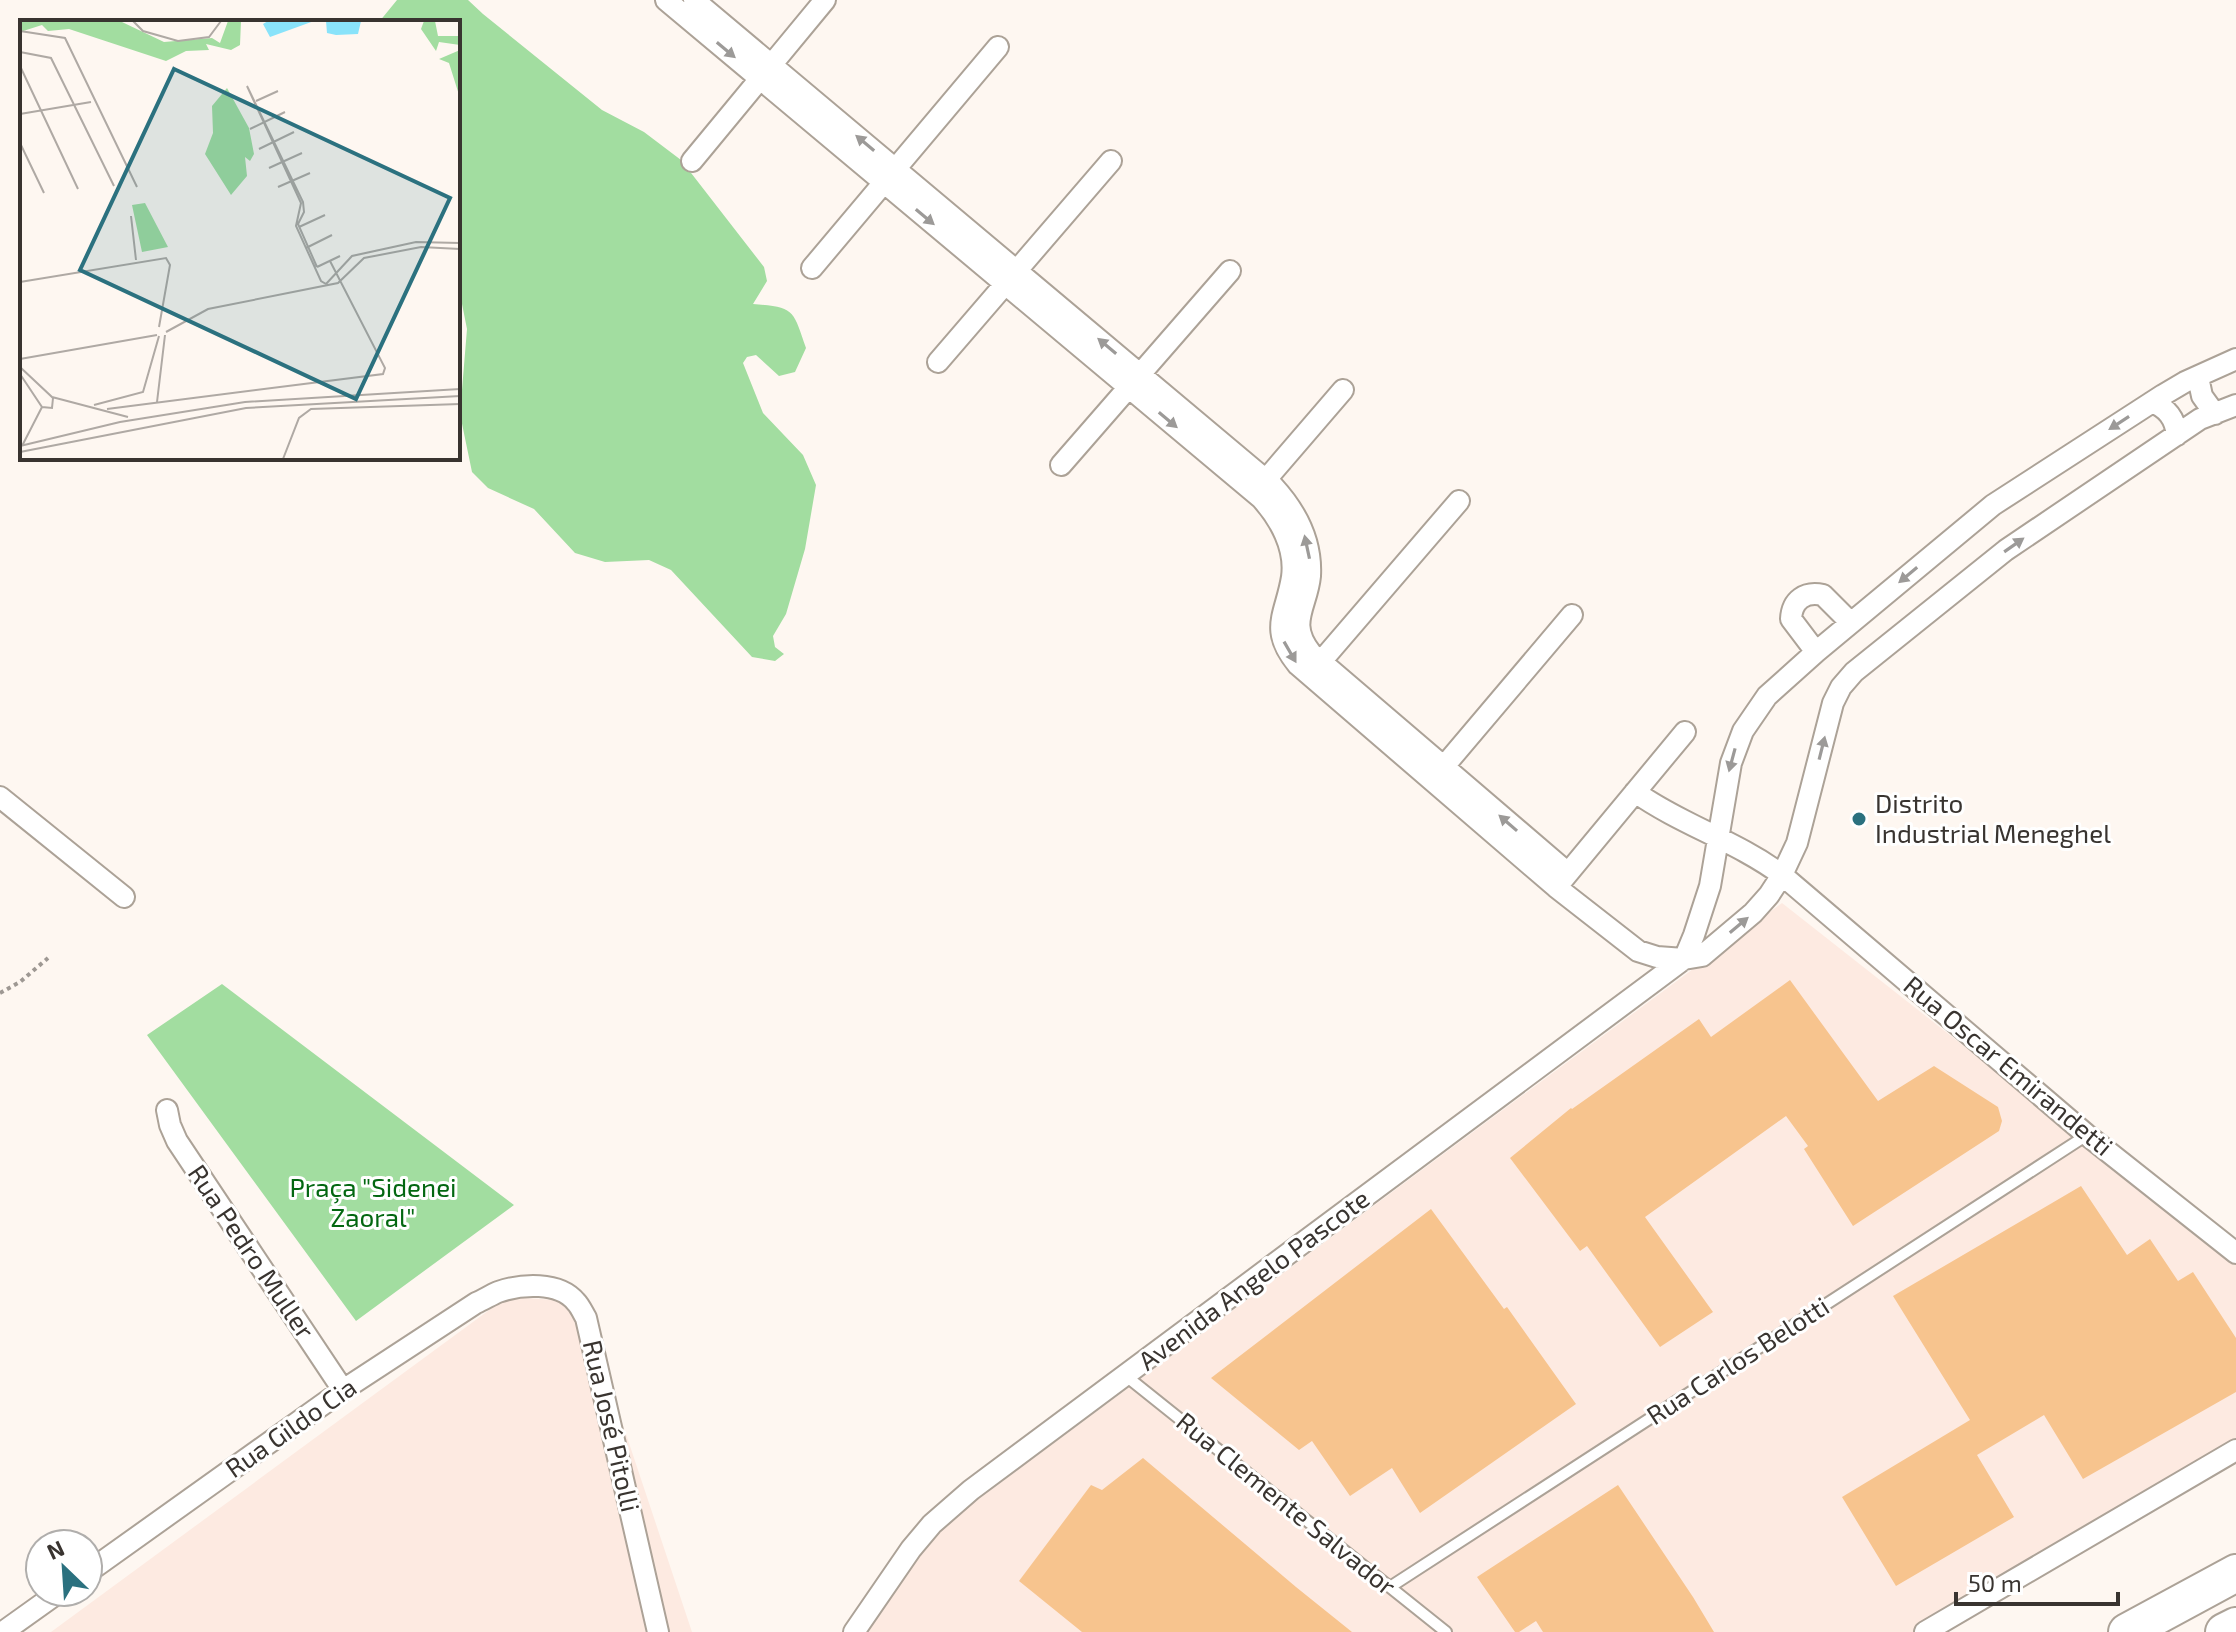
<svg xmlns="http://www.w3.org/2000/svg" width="2236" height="1632" font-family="'Exo 2',sans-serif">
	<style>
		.industrial { fill: #fdeae1 }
		.green { fill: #a2dda0 }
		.building { fill: #f7c48e }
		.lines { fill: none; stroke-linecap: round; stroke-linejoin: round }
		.lane-casing { stroke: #aca297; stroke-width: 14 }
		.street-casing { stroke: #aca297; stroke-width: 24 }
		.highway-casing { stroke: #aca297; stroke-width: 40 }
		.path { stroke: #9e9893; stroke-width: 4; stroke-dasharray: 4 4; stroke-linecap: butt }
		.lane { stroke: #fff; stroke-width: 10 }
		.street { stroke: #fff; stroke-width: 20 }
		.highway { stroke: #fff; stroke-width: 36 }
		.oneway { fill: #9c9a98 }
		.poi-dot { fill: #2b717f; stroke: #fff; stroke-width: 3 }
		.labels { text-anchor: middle; stroke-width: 6; stroke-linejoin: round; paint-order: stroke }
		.poi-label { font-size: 26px; fill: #393430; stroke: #fff; text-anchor: start }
		.street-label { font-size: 26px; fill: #393430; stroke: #fff }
		.park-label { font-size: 26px; fill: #036711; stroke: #fff }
		.inset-road { fill: none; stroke: #afa9a4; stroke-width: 2 }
		.view { fill: #2b717f; fill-opacity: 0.15; stroke: #2b717f; stroke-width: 4 }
		.inset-edge { fill: none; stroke: #393430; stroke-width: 4 }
	</style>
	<rect width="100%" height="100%" fill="#fef7f1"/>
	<path class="industrial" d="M1782 903 2236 1260V1444L1943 1632H854L911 1549Z
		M507 1297 573 1301 594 1338 692 1632H51Z"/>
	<path class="green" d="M397 0H468L483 14 602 110 644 132 681 160 764 267 767 281 753 304C795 307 793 310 806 348L795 372 779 376 756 355 747 357 743 363 763 413 803 455 816 485 805 549 786 614 773 636 775 647 784 654 775 661 752 657 671 570 649 560 605 562 575 553 534 509 488 488 472 472 460 414 467 329 462 304 458 295V22H379Z
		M222 984 514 1205 356 1321 147 1035Z"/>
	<path class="building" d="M1790 980 1878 1101 1934 1066 1998 1107 2002 1121 1999 1131 1853 1226 1804 1149 1808 1146 1786 1116 1645 1217 1713 1312 1660 1347 1587 1246 1580 1251 1510 1158 1571 1108 1572 1109 1699 1019 1711 1037Z
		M2081 1186 2127 1255 2150 1239 2178 1281 2193 1272 2236 1338V1392L2083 1479 2044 1415 1977 1455 2014 1517 1896 1586 1842 1497 1970 1420 1893 1296Z
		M1431 1209 1504 1309 1507 1307 1576 1404 1420 1513 1392 1468 1350 1496 1312 1441 1299 1450 1211 1378Z
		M1143 1458 1296 1587 1352 1632H1082L1019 1581 1091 1485 1102 1490Z
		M1618 1485 1693 1597 1714 1632H1543L1536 1621 1519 1632H1515L1477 1577Z"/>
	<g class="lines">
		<g class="lane-casing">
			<path id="lane" d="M1126 1376 1446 1632
				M1390 1587 2087 1135"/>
		</g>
		<g class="street-casing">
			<path id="street" d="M666 0 1261 498C1280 519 1296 548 1292 577 1286 615 1268 629 1298 665L1556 887 1638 951 1657 957 1684 959
				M694 0 1273 486C1296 511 1312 541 1310 576 1307 607 1287 623 1311 653L1568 873
				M692 161 825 0
				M812 268 998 47
				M938 362 1111 161
				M2198 377 2202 396 2215 414
				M2152 402C2167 408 2175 418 2177 435
				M1061 465 1230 271
				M1257 490 1343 390
				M1816 652 1791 619C1792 600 1805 591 1823 595L1851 623
				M1312 672 1459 501
				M1435 777 1572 615
				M1635 792C1682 825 1736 841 1782 875L2087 1135 2236 1253
				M0 797 124 897
				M1559 884 1685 732
				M1684 959 1694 935 1710 886 1731 763 1743 731 1767 696 1816 652 1993 505 2163 395 2185 382 2236 359
				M167 1110 170 1125 177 1141 343 1390
				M88 1572 343 1390 476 1303C483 1300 491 1295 498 1292 521 1284 559 1281 576 1302 580 1306 583 1313 586 1318L658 1632
				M3 1632 59 1592
				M854 1632 911 1549 932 1524 971 1490 1684 959 1702 956 1753 913 1769 895 1782 875 1797 843 1833 703 1841 687 1854 672 2006 550 2200 419 2236 405
				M1925 1632 2236 1450"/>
		</g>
		<g class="highway-casing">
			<path id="highway" d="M2127 1632 2236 1573
				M2224 1632 2236 1626"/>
		</g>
		<path class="path" d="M0 993 20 982 48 958"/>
		<use href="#lane" class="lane"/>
		<use href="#street" class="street"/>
		<use href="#highway" class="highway"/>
	</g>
	<defs><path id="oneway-solid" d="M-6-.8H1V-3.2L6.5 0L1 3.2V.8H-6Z" transform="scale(2)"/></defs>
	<g class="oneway">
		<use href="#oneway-solid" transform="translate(726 50) rotate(40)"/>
		<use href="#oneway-solid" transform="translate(865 143) rotate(-140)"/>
		<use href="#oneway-solid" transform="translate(925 217) rotate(40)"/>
		<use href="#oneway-solid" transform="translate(1107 346) rotate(-140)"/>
		<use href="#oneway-solid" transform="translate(1168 420) rotate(40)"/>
		<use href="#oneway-solid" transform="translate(2119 423) rotate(147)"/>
		<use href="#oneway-solid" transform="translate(2014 545) rotate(-35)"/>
		<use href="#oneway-solid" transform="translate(1307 547) rotate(-102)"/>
		<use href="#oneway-solid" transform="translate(1908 575) rotate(140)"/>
		<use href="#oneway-solid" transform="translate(1290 652) rotate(60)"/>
		<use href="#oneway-solid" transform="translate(1822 748) rotate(-76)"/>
		<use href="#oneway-solid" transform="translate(1732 760) rotate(105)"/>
		<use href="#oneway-solid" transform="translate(1508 823) rotate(-139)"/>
		<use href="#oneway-solid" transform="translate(1739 925) rotate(-40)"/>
	</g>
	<circle class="poi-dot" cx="1859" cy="819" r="8"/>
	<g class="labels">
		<g class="poi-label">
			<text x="1875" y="813">Distrito<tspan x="1875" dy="30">Industrial Meneghel</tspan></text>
		</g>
		<g class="street-label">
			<text transform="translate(2008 1066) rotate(40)" y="9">Rua Oscar Emirandetti</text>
			<text transform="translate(251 1252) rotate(56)" y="9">Rua Pedro Muller</text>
			<text transform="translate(1254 1280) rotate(-37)" y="9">Avenida Angelo Pascote</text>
			<text transform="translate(1738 1361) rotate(-33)" y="9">Rua Carlos Belotti</text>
			<text transform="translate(611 1426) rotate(77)" y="9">Rua José Pitolli</text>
			<text transform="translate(291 1428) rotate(-35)" y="9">Rua Gildo Cia</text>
			<text transform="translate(1286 1504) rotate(39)" y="9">Rua Clemente Salvador</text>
		</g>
		<g class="park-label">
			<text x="373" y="1197">Praça "Sidenei<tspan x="373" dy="30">Zaoral"</tspan></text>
		</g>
	</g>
	<g transform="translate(20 20)">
		<rect width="440" height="440" fill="#fef7f1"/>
		<path d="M0 1 102 2 144 22 192 18 200 23 208 1H221L220 25 211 30 186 24 189 30 166 31 146 41 49 9 28 11 22 5 0 12ZM404 1H415L418 16H440V25L419 22 416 31 401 9ZM440 30V78L429 43 419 39ZM207 68 229 108 234 134 230 141 225 137 227 156 211 175 185 134 193 113 192 86ZM125 183 148 227 122 232 112 185Z" fill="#a2dda0"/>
		<path d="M248 1H294L250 17 243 4ZM306 1H341L338 14 316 15 307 13Z" fill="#89e3fa"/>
		<path class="inset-road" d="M113 1 123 11 158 21 189 17 201 1M0 11 45 18 117 167M0 32 31 38 94 166M0 46 58 169M236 81 258 71M0 94 71 82M230 109 265 92M0 123 24 173M239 129 274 112M249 148 282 133M258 167 290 153M111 196 116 240M279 207 305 195M286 228 312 215M297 247 278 204 284 192 283 182 227 66 281 183 276 206 301 261 306 264M297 247 320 236M0 262 146 238 150 245 139 307M306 264 332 236 396 222 440 223M146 312 188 289 318 263 344 238 401 227 440 229M0 339 137 315M0 347 33 378 32 388 22 387 0 354M32 377 108 397M137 382 145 315M74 385 123 372 139 316M87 389 363 354 365 348 310 241M0 426 100 402 225 382 440 369M2 426 22 387M0 432 226 388 440 376M263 439 279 398 291 389 440 384"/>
		<path class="view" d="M154 49 430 178 336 379 60 250Z"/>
		<rect width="440" height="440" class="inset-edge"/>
	</g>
	<g transform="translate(64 1568) rotate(335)"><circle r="38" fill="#ffffff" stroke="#b0aeac" stroke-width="2"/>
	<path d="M0-6L14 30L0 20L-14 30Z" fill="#2b717f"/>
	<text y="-12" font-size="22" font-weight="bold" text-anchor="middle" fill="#393430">N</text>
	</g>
	<path d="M1956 1592v12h162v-12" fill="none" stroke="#393430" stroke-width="4"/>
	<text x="1968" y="1592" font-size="24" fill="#393430" stroke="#ffffff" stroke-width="6" paint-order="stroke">50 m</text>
</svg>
